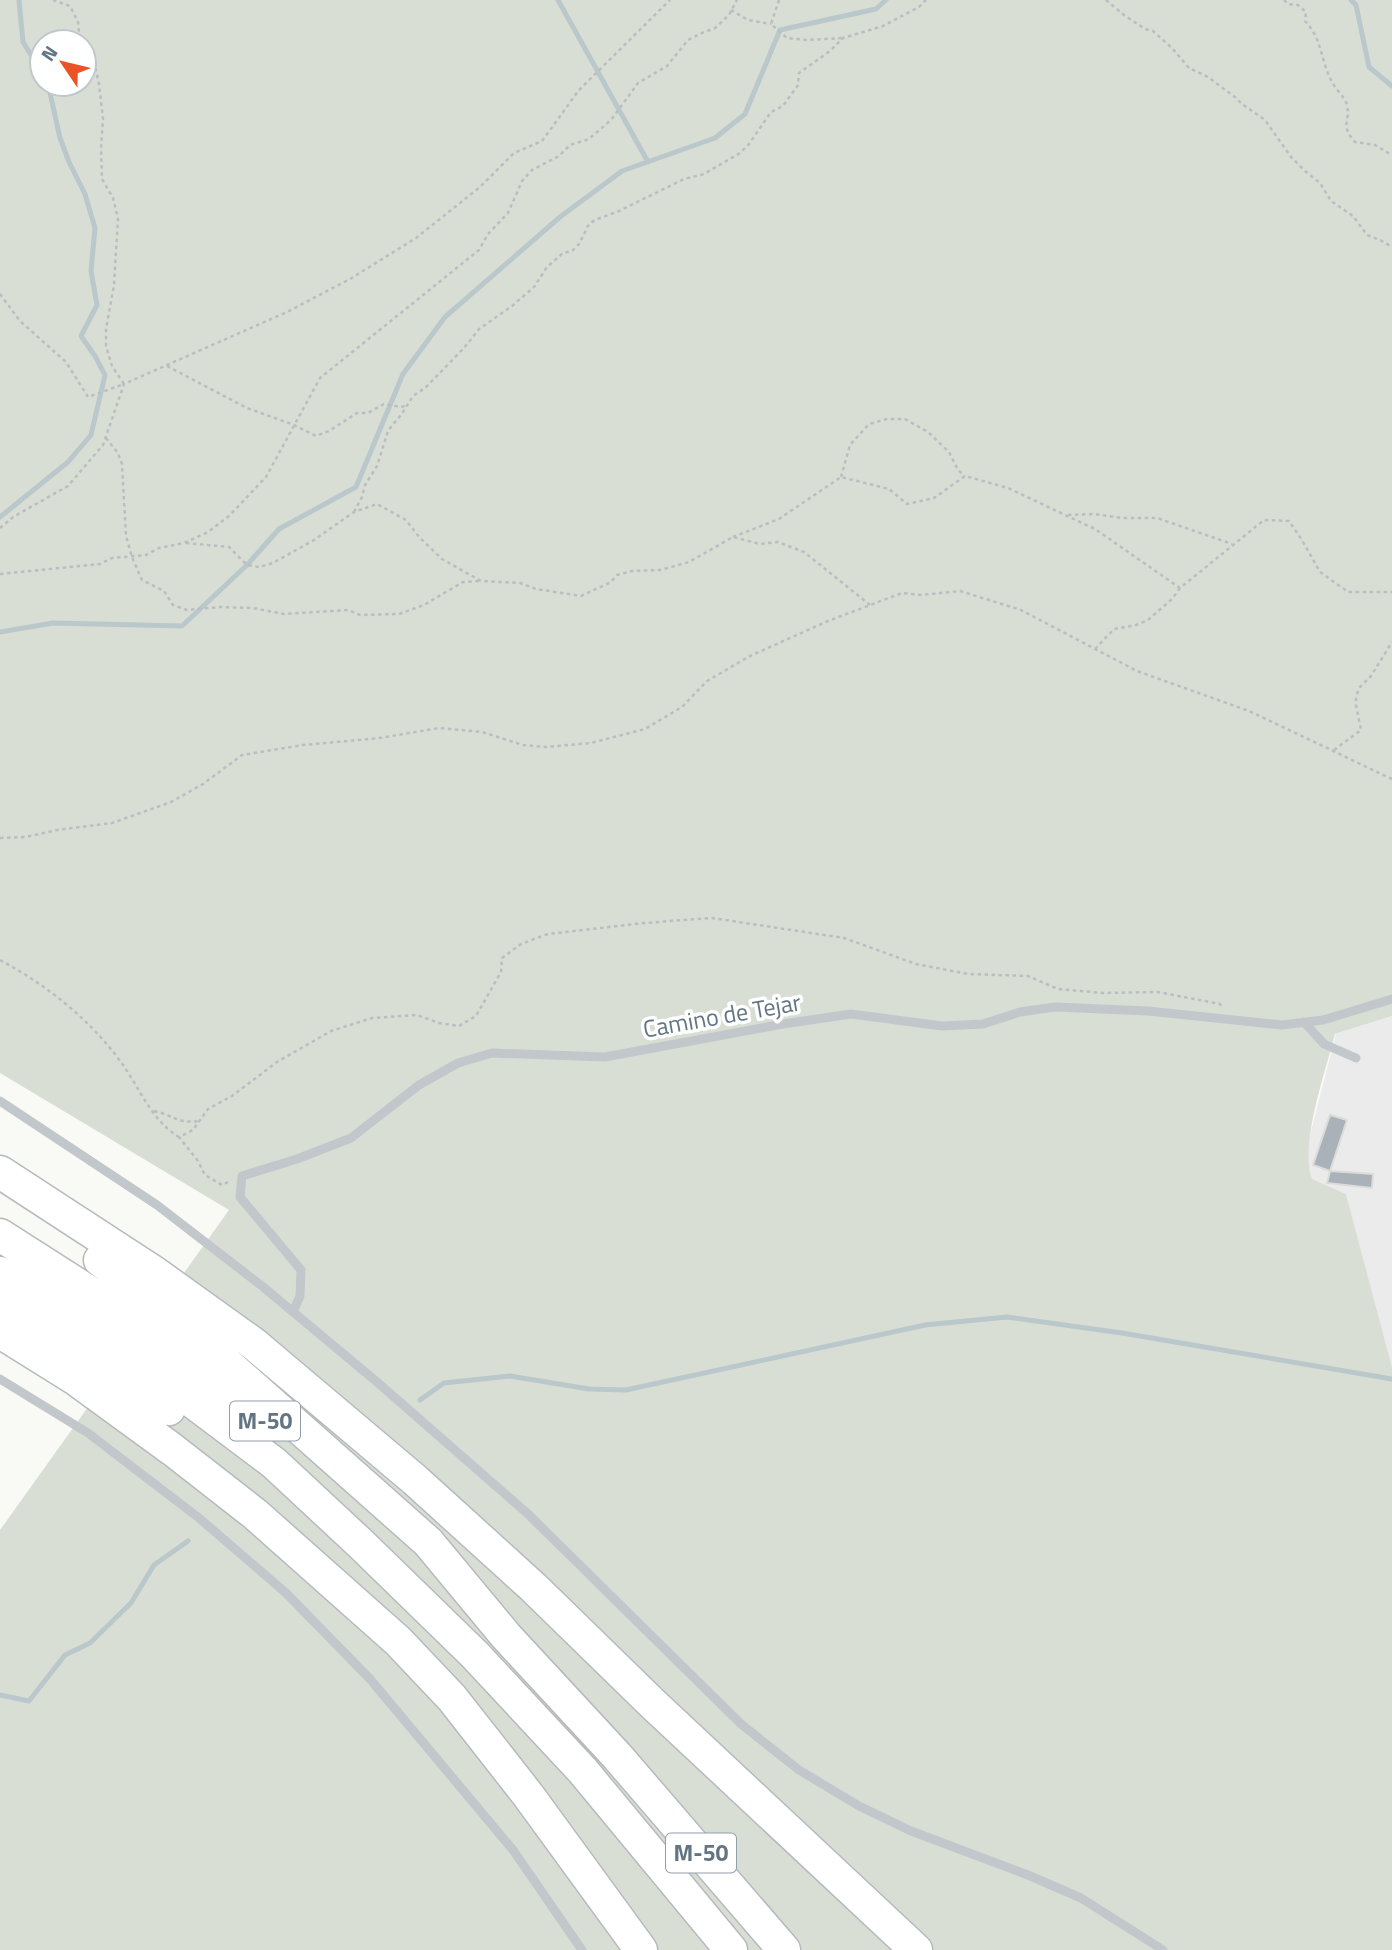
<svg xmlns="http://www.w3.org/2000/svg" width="1392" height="1950" font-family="'Titillium Web',sans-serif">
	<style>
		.built { fill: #eaebea }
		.green { fill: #d9ded5; fill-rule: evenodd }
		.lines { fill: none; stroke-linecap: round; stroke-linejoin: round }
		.stream { stroke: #bac7cb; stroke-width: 5 }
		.building { fill: #a9b2b9; stroke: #dbdbd9; stroke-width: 2 }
		.highway-casing { stroke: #b5babd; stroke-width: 35 }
		.path { stroke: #babec1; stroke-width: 2.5; stroke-dasharray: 3.5 3.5; stroke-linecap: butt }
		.lane { stroke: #c2c7cb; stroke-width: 9 }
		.highway { stroke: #fff; stroke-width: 32 }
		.labels { text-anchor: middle; stroke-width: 7; stroke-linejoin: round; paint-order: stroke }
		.shield { fill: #fff; stroke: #929ea8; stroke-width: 2 }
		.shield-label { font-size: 23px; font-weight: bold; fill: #637583 }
		.street-label { font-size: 24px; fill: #637583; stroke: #fff }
	</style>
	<rect width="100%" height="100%" fill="#f9f9f6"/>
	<path class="built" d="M1392 1016V1367L1346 1194 1311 1179 1307 1167 1308 1143 1336 1034Z"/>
	<path class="green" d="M0 0H1392V1016L1335 1034C1326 1071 1299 1144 1312 1179L1346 1194 1392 1367V1950H0V1530L229 1210 0 1073ZM42 42H84V84H42Z"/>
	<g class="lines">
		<path class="stream" d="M558 0 648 162
			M1351 0 1356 5 1369 67 1392 86
			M19 1 23 42 42 73
			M0 517 68 462 91 435 105 375 95 356 81 336 97 305 91 271 95 228 85 194 69 162 60 138 48 84
			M0 632 53 623 182 626 247 565 279 529 356 487 403 374 445 317 560 217 622 171 715 138 745 114 780 30 876 9 886 0
			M420 1400 444 1383 510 1376 589 1389 626 1390 925 1325 1007 1317 1122 1333 1392 1379
			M0 1695 29 1701 65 1655 90 1643 131 1603 154 1565 188 1541"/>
	</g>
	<path class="building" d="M1330 1115 1347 1120 1330 1171 1313 1165Z
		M1330 1171 1373 1174 1372 1188 1327 1183Z"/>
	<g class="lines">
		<g class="highway-casing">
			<path id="highway" d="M0 1172 155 1273 254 1344 415 1480 533 1587 653 1704 916 1950
				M0 1235 122 1313 248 1408
				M100 1260 141 1291 234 1370 428 1542 506 1636 617 1756 784 1950
				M0 1273 105 1336 274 1463 361 1544 475 1655 583 1771 731 1950
				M0 1306 91 1358 169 1409
				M0 1332 77 1380 173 1450 255 1514 398 1641 452 1698 528 1795 641 1950"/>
		</g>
		<path class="path" d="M53 0 70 6 78 22 80 42
			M779 0 771 24 787 38 806 40 843 38
			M1106 0 1124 15 1145 29 1153 31 1172 48 1189 68 1208 77 1235 97 1242 104 1265 120 1291 157 1305 171 1320 183 1331 201 1353 216 1367 235 1380 240 1392 247
			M1284 0 1288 4 1298 5 1306 12 1305 21C1323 40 1320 60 1332 82 1336 90 1345 97 1347 105 1351 122 1339 124 1355 142L1375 145 1392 155
			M731 10 748 20 771 24
			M0 294 20 321 66 362 88 397 124 384 112 366 106 346V329L114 285 118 219 113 198 102 179 101 148 103 119 99 84 95 66 84 51
			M167 366 247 408 294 425 316 436 329 431 357 413H368L384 404 401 407 408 405
			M106 438 118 453 122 464 126 536 132 557 142 580 164 591 173 605 187 610 220 607 253 608 284 614 348 610 360 615 399 614 424 605 463 582 481 581
			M841 477 850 445 869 424 887 419H905L928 432 949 452 958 470 965 476
			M354 512 362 497 365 485 377 466 388 431 395 422 401 415 413 396 425 388 464 348 479 329 512 306 534 287 547 267 563 253 572 251 579 244 589 224 595 220 619 211 684 179 704 174 740 153 749 144 771 112 783 106 798 85 799 73 830 51 843 38 883 26 919 7 926 0
			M1068 515 1095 514 1122 518H1157L1232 544
			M0 528 13 517 68 486 103 445 124 384 287 312 350 279 416 238 480 187 514 153 542 141 579 90 670 0
			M733 537 779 519 841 477 889 489 907 504 934 498 965 476 1008 488 1095 529 1180 588 1264 520 1289 521 1302 540 1320 572 1348 592H1392
			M186 543 229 547 247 565 259 567 273 563 314 540 354 512 377 504 406 520 419 537 442 559 481 581 520 583 536 589 581 596 611 582 617 575 632 571 660 570 689 562 733 537 760 544 778 542 804 552 870 605
			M0 574 100 564 112 558 146 555 159 548 184 543 208 532 229 516 266 477 320 378 479 250 488 234 508 213 522 181 532 170 559 156 570 145 589 139 611 120 638 83 667 66 688 40 702 33 715 28 729 15 737 0
			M1095 649 1114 629 1136 625 1148 620 1172 599 1180 588
			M1334 750 1361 730 1356 705V698L1359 688 1371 676 1392 642
			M0 838 26 837 57 830 112 823 171 802 203 784 242 755 303 745 380 738 439 728 482 732 523 745 546 747 591 743 645 729 682 707 707 681 750 656 828 621 902 593 921 595 960 591 1021 610 1137 671 1249 711 1392 779
			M0 960C47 985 92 1021 123 1065 140 1089 152 1121 179 1137
			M154 1111C173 1115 177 1124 200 1121
			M228 1182 222 1185 205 1175 198 1161 179 1137 193 1130 208 1109 232 1096 277 1062 331 1031 372 1018 417 1015 439 1023 459 1026 476 1016 501 972 502 958 521 944 548 934 644 923 712 918 844 938 916 964 968 974 1028 976 1058 989 1103 993 1158 992 1220 1004 1221 1006"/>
		<path class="lane" d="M1304 1022 1324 1044 1356 1058
			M0 1101 157 1205 262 1286 377 1382 528 1514 741 1724 799 1770 859 1806 911 1831 1028 1875 1081 1898 1163 1950
			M293 1312 300 1296 301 1270 240 1197 242 1176 297 1159 351 1138 419 1085 458 1063 492 1053 605 1057 783 1024 851 1014 942 1026 983 1024 1020 1012 1055 1007 1148 1011 1282 1025 1323 1020 1392 999
			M0 1379 88 1433 199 1518 286 1593 370 1679 513 1850 582 1950"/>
		<use href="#highway" class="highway"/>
	</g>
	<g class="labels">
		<g class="shield">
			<rect x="230" y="1401.5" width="70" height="39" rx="5"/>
			<rect x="666" y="1833.5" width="70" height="39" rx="5"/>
		</g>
		<g class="shield-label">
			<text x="265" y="1429">M-50</text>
			<text x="701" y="1861">M-50</text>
		</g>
		<g class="street-label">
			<text transform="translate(722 1016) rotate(-10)" y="8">Camino de Tejar</text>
		</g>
	</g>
	<g transform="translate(63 63) rotate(305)"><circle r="33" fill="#ffffff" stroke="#c1c8cd" stroke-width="2"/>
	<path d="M0-5L12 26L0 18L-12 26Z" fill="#ea5326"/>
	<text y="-10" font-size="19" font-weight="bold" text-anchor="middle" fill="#637583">N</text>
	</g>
</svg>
